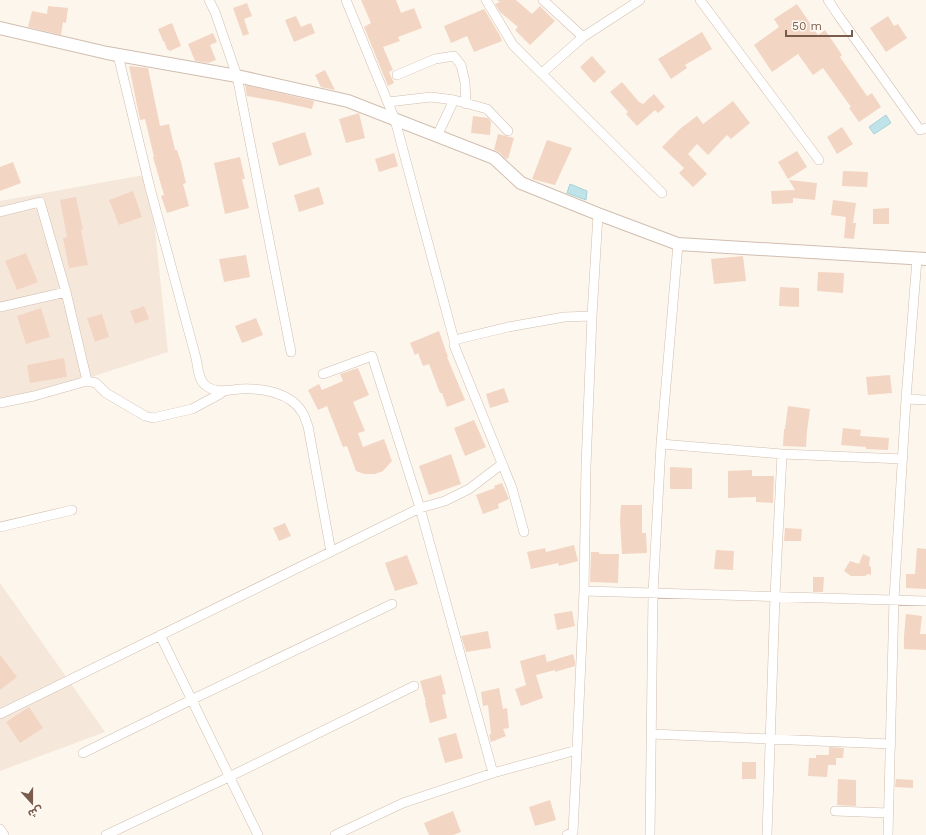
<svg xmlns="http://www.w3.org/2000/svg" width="926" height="835" font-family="'Work Sans','Noto Sans Arabic',sans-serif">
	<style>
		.residential { fill: #f5e8da }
		.water { fill: #bfe3e8; stroke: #a5d3da }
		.building { fill: #f3d5c3 }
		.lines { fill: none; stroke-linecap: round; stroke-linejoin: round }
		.minor-casing { stroke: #d1beb0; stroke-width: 10 }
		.tertiary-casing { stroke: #d1beb0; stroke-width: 14 }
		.minor { stroke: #fff; stroke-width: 9 }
		.tertiary { stroke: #fff; stroke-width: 12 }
	</style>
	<rect width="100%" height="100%" fill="#fdf6ec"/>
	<path class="residential" d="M149 174 168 352 0 407V201Z
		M0 583 105 732 0 771Z"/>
	<path class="water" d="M886 115 891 123 874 134 869 127Z
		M570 184 587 191 586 200 567 193Z"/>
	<path class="building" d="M361 0H396L401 13 414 8 422 28 398 37 400 41 383 47 393 70 389 72 394 83 388 86 364 27 371 23Z
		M497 0H516L532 14 540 6 555 21 530 45 515 30 518 27 500 12 495 4 500 2Z
		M247 3 252 16 244 19 249 34 243 36 233 8Z
		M797 4 818 35 825 30 842 55 840 57 867 96 872 93 881 107 859 122 849 108 851 107 823 68 813 75 798 54 772 72 754 45 779 27 774 19Z
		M48 6 68 8 66 23 63 22 61 35 28 27 32 11 47 14Z
		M484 9 499 34 502 41 474 52 467 36 451 43 444 26Z
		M296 16 301 27 311 23 315 33 294 42 285 20Z
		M888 16 894 26 898 24 907 38 886 52 870 28Z
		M172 23 181 46 170 51 167 49 164 41H163L158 29Z
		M702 32 712 49 685 65 687 68 671 79 658 59Z
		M213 33 217 42 210 45 216 60 208 63 195 61 188 44Z
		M592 56 606 72 594 83 580 67Z
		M129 66 148 68 160 126 169 124 175 150H177L181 162 186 183 183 184 189 206 167 213 161 196 164 195 153 157H154L145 119 140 120Z
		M325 70 335 90 321 87 315 75Z
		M622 82 639 102 643 104 654 94 665 107 658 113 655 110 637 126 626 114 628 112 610 92Z
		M245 85 314 101 312 109 276 101 247 96Z
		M733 101 750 123 731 139 727 135 708 155 697 144 688 154 707 174 693 187 679 173 684 168 662 147 681 128 697 116 703 124Z
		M359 113 365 138 346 143 339 119Z
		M473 116 488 118 491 122 490 135 471 133Z
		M842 127 853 144 837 154 827 137Z
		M305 132 312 155 279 166 272 143Z
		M498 134 514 138 508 159 505 158 499 152 494 150Z
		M547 140 572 148 555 185 532 179Z
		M797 151 807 167 788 179 778 162Z
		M394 153 398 166 379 172 375 159Z
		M240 157 245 179H242L249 208 225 214 214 163Z
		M13 162 21 183 0 191V167Z
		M843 171 868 172 867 187 842 186Z
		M789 180 817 183 815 200 793 198V203L772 204 771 191 795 190Z
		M319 187 324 204 299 212 294 195Z
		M133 191 142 217 119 225 109 200Z
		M76 197 83 230H81L88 265 69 268 63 238 67 237 60 200Z
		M833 200 856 203 853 223H856L854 239 844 238 846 217 831 215Z
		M889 208V224H873V209Z
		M26 253 38 282 17 290 5 261Z
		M246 255 250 277 224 282 219 259Z
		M743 256 746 281 714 284 711 259Z
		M818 272 844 273 843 293 817 291Z
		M780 287 799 288V307L779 306Z
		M144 306 149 319 135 324 130 311Z
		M41 308 50 337 26 344 17 316Z
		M102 314 109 337 95 342 87 318Z
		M256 318 263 335 242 343 235 326Z
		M439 331 448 357H447L465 400 447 407 442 393H440L429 364 423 366 418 353 415 355 410 343Z
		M64 358 67 377 30 383 27 365Z
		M358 368 369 395 353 402 365 431 358 433 363 447 384 439 392 461 383 471 375 474H364L356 471 347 446 343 447 327 406 318 410 308 390 319 384 322 390 343 381 340 374Z
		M890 375 892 393 868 395 866 377Z
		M504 388 509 402 490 408 486 394Z
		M788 406 810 409 807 431 806 447 783 446 784 429H785Z
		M474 420 486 447 465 456 454 428Z
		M843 428 861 430 860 436 889 438 888 450 866 449V447L841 445Z
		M451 454 461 484 429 495 419 466Z
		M670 467 692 468V489H670Z
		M752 470V476H774L773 503 756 502V497L728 498V471Z
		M502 483 509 499 498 504 499 508 483 514 476 495 495 488 494 486Z
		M621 505H642V533H646L647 553 622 554 620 521Z
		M285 523 291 536 279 541 273 528Z
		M785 528 802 529 801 541H784Z
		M574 545 578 561 559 566 558 563 531 569 527 552 545 548 546 552Z
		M917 548 926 549V589L906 588V574H915Z
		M716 550 734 551 733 570 714 569Z
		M591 552H599V554H619L618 583 590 582Z
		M863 554 870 557 869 566 871 567V575L868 574 865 576H851L844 571 850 561 859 564Z
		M407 555 418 584 395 591 385 563Z
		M813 577H824L823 592H813Z
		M572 611 575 626 557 630 554 614Z
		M906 614 922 616 920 634H926V650L904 649V636Z
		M488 631 491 648 466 652 461 636Z
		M545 654 547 662 573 654 575 661V666L555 672V670L536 675 543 698 521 706 515 689 526 685 520 661Z
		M0 655 17 677 0 690Z
		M441 675 446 694 442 695 447 718 430 723 425 703H426L420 681Z
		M499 688 503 709 507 708 509 728 503 729 506 736 491 742 489 735 491 734 488 705 483 706 481 692Z
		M29 707 43 728 20 743 6 722Z
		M456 733 463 758 445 763 438 738Z
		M829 747 844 748 843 758H836V765H828L827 777 808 776 809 758H816V755H829Z
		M742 762H756V779H742Z
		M838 779 856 780V806L837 805Z
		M896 779 913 780V788L895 787Z
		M550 800 556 820 535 826 529 807Z
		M453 811 461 832 453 835H429L424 823Z"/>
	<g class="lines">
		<g class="minor-casing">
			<path id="minor" d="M209 0 215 12 237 76 291 352
				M346 0 395 120 454 340V345L512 488 524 532
				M486 0 513 45 662 193
				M700 0 819 160
				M828 0 838 15 920 130 926 128
				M583 37 640 0
				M118 55 150 188 196 358C198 367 198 379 205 385 216 394 227 390 241 389 261 388 290 392 302 412 305 416 306 422 308 426L331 552
				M542 73 583 37 543 0
				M397 75 435 59 454 56 461 65 465 82 466 104
				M388 102 431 97 454 100 487 109 508 131
				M437 136 454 100
				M0 212 40 202 66 292 0 307
				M66 292 87 381
				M454 340 508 327 564 317 592 316
				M323 374 372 356 420 508 493 773
				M906 399 926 400
				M0 403 34 396 87 381 96 383 106 393 145 416 153 418 192 409 220 394 224 391
				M661 444 782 454 903 459
				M0 527 72 510
				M584 591 926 601
				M160 635 258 835
				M0 714 420 508 445 501 469 489 502 464
				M651 734 891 744
				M83 753 191 700 392 604
				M835 811 889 813
				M0 829 4 835
				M106 835 229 777 414 686
				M335 835 403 803 493 773 577 750
				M567 835 573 832 577 750 584 591 586 466 592 316 598 214
				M650 835 653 593 661 444 678 244
				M767 835 775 596 782 454
				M888 835 894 599 906 399 917 259"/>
		</g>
		<g class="tertiary-casing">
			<path id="tertiary" d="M0 28 107 53 237 76 348 101 494 158 521 183 598 214 678 244 926 259"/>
		</g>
		<use href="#minor" class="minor"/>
		<use href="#tertiary" class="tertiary"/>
	</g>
	<g transform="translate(32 803) rotate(159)" stroke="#fffaf3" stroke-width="3" paint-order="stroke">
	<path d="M0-3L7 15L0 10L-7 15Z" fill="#7a5c4d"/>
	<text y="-6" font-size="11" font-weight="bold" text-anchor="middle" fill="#7a5c4d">ش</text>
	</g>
	<path d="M786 30v6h66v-6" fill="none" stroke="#7a5c4d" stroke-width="2"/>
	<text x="792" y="30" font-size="12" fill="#7a5c4d" stroke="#fffaf3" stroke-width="3" paint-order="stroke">50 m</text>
</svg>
